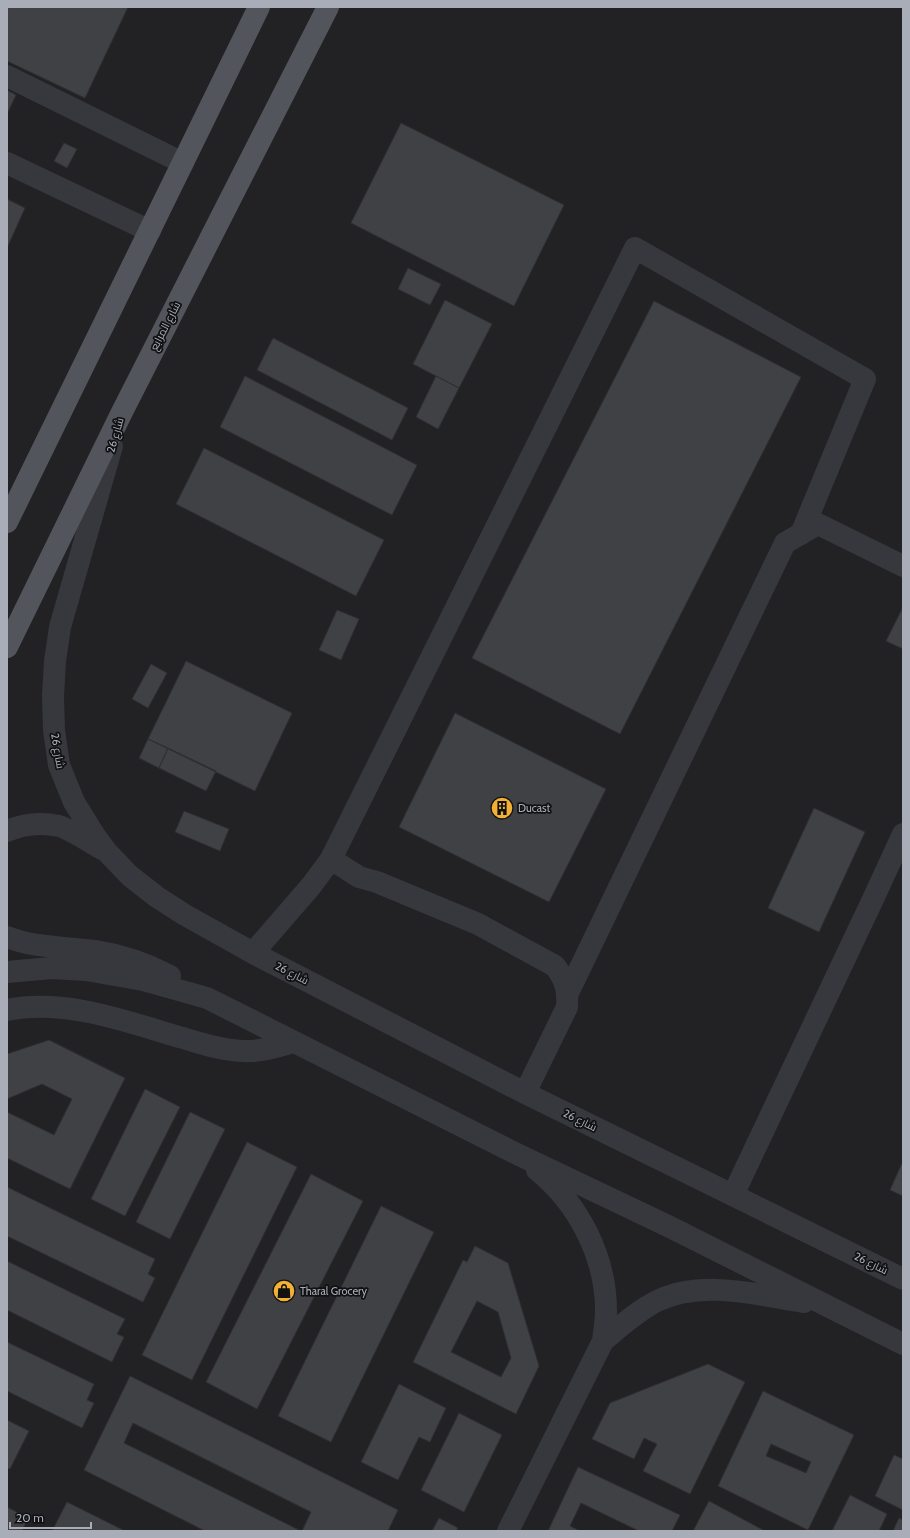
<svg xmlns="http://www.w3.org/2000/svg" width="910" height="1538" font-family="Cabin,Cairo,sans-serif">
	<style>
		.built { fill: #222225 }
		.building { fill: #404145; stroke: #303034; fill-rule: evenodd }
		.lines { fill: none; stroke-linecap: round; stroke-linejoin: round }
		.minor { stroke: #37383d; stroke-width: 22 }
		.major { stroke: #53555c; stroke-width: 22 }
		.labels { text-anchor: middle; stroke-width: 3.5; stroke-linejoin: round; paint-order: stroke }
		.street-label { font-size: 11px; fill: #a8adb8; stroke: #111113 }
		.poi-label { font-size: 11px; fill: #a8adb8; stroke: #111113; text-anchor: start }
	</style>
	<rect width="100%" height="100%" fill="#161618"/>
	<path class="built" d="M7 7H903V1531H7Z"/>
	<path class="building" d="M7 7H128L85 98 7 61Z
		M7 90 16 95 7 114Z
		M401 123 564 205 514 306 351 223Z
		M64 143 77 149 67 168 54 161Z
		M7 199 25 208 7 248Z
		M408 268 441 284 430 305 398 289Z
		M445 300 492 324 459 388 413 364Z
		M654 301 801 377 620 734 472 658Z
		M273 338 408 408 392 440 257 370Z
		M245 376 417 465 392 515 220 427Z
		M436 376 459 388 438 429 416 417Z
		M204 448 384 540 356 596 176 504Z
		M903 607V649L886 641Z
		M337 610 359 619 341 660 319 650Z
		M186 661 292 713 255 791 148 739Z
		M151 664 167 673 148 708 132 699Z
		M455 713 606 789 549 902 399 827Z
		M148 739 168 748 159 768 139 758Z
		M168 748 216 771 206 791 159 768Z
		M814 808 865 832 819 932 768 908Z
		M184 811 229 829 220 851 175 832Z
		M49 1040 125 1078 70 1189 7 1158V1112L54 1135 72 1099 42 1084 7 1099V1054Z
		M145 1089 180 1107 125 1216 91 1199Z
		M190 1112 225 1129 170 1239 136 1222Z
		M247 1142 297 1167 192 1380 142 1355Z
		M903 1161V1196L890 1190Z
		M311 1174 363 1201 257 1409 206 1382Z
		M7 1187 155 1259 148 1274 155 1278 143 1302 7 1236Z
		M381 1206 434 1232 331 1442 278 1416Z
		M475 1246 508 1263 539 1366 516 1414 413 1362 463 1260 467 1262ZM477 1301 498 1312 511 1358 501 1377 451 1352Z
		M7 1261 125 1319 117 1334 124 1337 112 1362 7 1310Z
		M7 1342 94 1384 87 1400 94 1403 82 1428 7 1391Z
		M708 1364 745 1382 690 1494 643 1471 657 1444 644 1438 634 1459 592 1439 610 1403Z
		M130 1376 398 1510 388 1531H302L311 1512 133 1423 124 1443 301 1531H205L84 1470Z
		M399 1384 446 1408 430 1442 419 1437 398 1480 361 1462Z
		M763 1391 854 1435 808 1530 718 1486ZM771 1444 811 1462 806 1473 766 1456Z
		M459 1413 502 1435 464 1512 421 1490Z
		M7 1420 29 1431 10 1469 7 1468Z
		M894 1455 903 1459V1510L875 1496Z
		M578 1467 680 1515 672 1531H639L581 1503 570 1526 580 1531H548Z
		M850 1495 887 1514 879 1531H832Z
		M709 1501 765 1531H693Z
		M67 1502 125 1531H52Z
		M7 1507 28 1518 22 1531H7Z
		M439 1518 458 1528 456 1531H432Z
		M899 1518 903 1520V1531H893Z"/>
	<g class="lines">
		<path class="minor" d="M7 76 183 163
			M7 163 150 231
			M112 446 60 627 55 661 53 696 54 730 59 765 74 802 95 836 107 852 130 876 157 897 185 915 253 953 525 1093 903 1279
			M7 831C23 824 41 822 59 826 70 829 91 843 102 849
			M331 859 635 248 865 379 801 534
			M7 937C35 948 65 947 95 951 121 955 147 964 170 976
			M253 953 311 886 331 859 359 877 377 882 478 924 555 966C566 981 568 989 567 1007L525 1093
			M7 972 52 968 86 970 143 980 207 998 517 1154 670 1227 903 1344
			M568 993 785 543 818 524 903 566
			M7 1010C66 998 127 1022 183 1038 203 1044 222 1050 243 1051 260 1052 277 1047 293 1042
			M733 1195 874 897 903 834
			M603 1341C620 1327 637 1311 657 1301 703 1279 757 1295 804 1302
			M508 1531 603 1341C604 1331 606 1321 606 1311 606 1257 579 1204 537 1170"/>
		<path class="major" d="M7 522 259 7
			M7 647 122 412 328 7"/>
	</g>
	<defs>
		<g id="building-disc" transform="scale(1.15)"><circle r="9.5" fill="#f2b134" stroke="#111113"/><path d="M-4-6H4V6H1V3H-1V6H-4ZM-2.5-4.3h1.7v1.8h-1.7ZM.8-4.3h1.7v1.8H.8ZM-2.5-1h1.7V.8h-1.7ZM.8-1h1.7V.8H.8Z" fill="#111"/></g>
		<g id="shop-disc" transform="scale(1.15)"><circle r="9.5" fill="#f2b134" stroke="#111113"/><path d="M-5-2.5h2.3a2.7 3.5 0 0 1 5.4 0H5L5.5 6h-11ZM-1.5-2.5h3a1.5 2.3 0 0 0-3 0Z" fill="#111"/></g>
	</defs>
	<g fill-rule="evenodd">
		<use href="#building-disc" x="502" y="808"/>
		<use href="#shop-disc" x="284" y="1291"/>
	</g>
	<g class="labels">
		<g class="street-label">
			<text transform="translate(165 326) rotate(-63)" y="4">شارع المرابع</text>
			<text transform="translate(115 435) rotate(-74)" y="4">شارع 26</text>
			<text transform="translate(58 751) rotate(80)" y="4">شارع 26</text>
			<text transform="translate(292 973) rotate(27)" y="4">شارع 26</text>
			<text transform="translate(580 1120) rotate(26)" y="4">شارع 26</text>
			<text transform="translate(871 1263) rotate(26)" y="4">شارع 26</text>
		</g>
		<g class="poi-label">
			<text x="518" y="812">Ducast</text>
			<text x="300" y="1295">Tharal Grocery</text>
		</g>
	</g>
	<rect width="910" height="1538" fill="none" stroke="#a8adb8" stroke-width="16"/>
	<path d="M10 1522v6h81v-6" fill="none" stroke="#a8adb8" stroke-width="2"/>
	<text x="16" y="1522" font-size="12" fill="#a8adb8" stroke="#111113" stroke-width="3" paint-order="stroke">20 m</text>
</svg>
